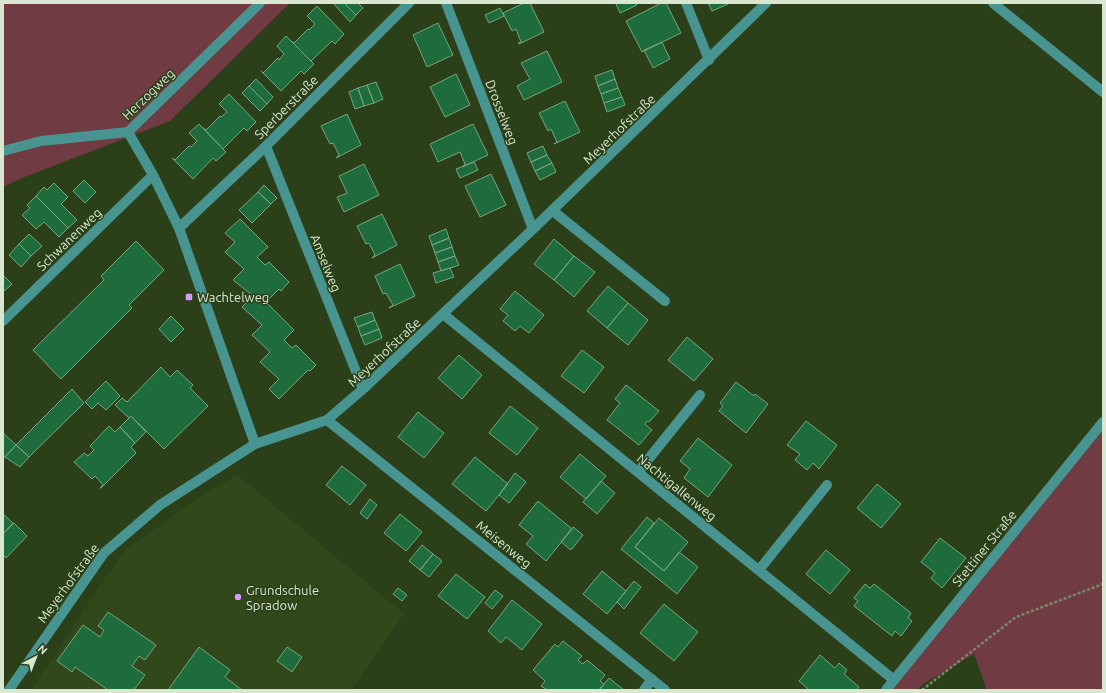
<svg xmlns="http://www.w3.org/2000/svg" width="1106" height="693" font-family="Ubuntu,sans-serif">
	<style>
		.built { fill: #30481a }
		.green { fill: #703b42 }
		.building { fill: #1e6c3c; stroke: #78a483 }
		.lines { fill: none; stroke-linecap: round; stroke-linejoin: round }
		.path { stroke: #7a8b6c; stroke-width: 2.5; stroke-dasharray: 3 2; stroke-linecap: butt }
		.minor { stroke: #489491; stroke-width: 10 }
		.poi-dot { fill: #d79bf9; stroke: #2b4019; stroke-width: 1.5 }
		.labels { text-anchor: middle; stroke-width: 3; stroke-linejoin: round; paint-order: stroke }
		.street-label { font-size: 13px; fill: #d9e6d0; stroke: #2b4019 }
		.poi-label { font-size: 13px; fill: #d9e6d0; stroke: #2b4019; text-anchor: start }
	</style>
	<rect width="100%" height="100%" fill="#2b4019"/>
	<path class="built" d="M238 475 404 614 351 690H31L103 581 126 549 209 491Z"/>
	<path class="green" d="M3 3H290L170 121 22 178 3 187Z
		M1103 430V690H987L974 654 923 684 917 690H892L991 566Z"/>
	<path class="building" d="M333 3H344L356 15 350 22Z
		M344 3H358L363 8 356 15Z
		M524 3H530L544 32 519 44 518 43 521 42 516 29 512 31 503 13Z
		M618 3H635L637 5 620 13 616 4Z
		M661 3H666L681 33 642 52 626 21Z
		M708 3H727L728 4 712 11Z
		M317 6 344 34 335 44 332 41 311 61 291 41 294 43 308 29 309 30 315 24 307 16Z
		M500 8 504 16 489 23 485 15Z
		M438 23 453 55 427 67 413 35Z
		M286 36 314 64 304 74 301 71 281 91 261 71 263 73 278 58 279 60 284 54 277 46Z
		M662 42 670 59 653 68 644 50Z
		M547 51 562 82 524 100 517 86 530 79 521 63Z
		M612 70 615 79 598 86 595 76Z
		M456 74 470 105 445 117 430 87Z
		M256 79 273 97 267 104 249 86Z
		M615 79 618 88 601 94 598 86Z
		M376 82 383 99 374 103 367 85Z
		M367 85 374 103 364 106 358 88Z
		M249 86 267 104 260 111 242 93Z
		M358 88 364 106 355 109 349 92Z
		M618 88 622 97 604 103 601 94Z
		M229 94 256 122 247 131 244 128 223 149 203 128 206 130 220 116 221 117 227 112 219 104Z
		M622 97 625 105 607 112 604 103Z
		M565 101 580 132 554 144 557 142 551 129 548 131 539 113Z
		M347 114 361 145 336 158 339 155 333 143 330 144 321 126Z
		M199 124 226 152 216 161 213 158 193 179 172 158 175 160 189 146 191 147 197 141 189 133Z
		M473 124 488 155 462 167 465 164 460 152 438 162 430 144Z
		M543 146 547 155 531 162 527 153Z
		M547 155 552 163 535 171 531 162Z
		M474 162 478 170 460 178 456 169Z
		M552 163 556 172 540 180 535 171Z
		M364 164 379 195 344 212 337 197 347 193 339 176Z
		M491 174 506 205 480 217 465 186Z
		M84 180 96 192 85 203 73 191Z
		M54 183 68 197 61 204 77 220 68 228 36 196 44 187 47 190Z
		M264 185 277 198 271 204 258 192Z
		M258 192 271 204 252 223 239 210Z
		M36 196 68 228 59 237 44 222 36 229 22 215 30 208 27 205Z
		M382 214 397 245 372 258 375 255 369 243 366 244 357 226Z
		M240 219 268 247 257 257 265 265 269 262 289 282 281 291 279 289 266 302 294 330 284 340 292 348 296 345 316 365 310 371 308 370 279 399 269 389 279 379 260 362 270 352 252 335 262 325 242 307 253 296 233 280 244 269 225 252 235 242 225 233Z
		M446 229 449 238 432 245 429 236Z
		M29 234 42 246 31 256 19 244Z
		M449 238 452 247 435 253 432 245Z
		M554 239 574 256 554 280 534 264Z
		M136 241 164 270 129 305 132 308 61 379 33 350 104 280 101 276Z
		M19 244 31 256 21 267 9 255Z
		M452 247 455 256 438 262 435 253Z
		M455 256 459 265 441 271 438 262Z
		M574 256 595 272 574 297 554 280Z
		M400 264 415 296 389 308 393 305 386 293 383 294 375 276Z
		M450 268 454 277 436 283 433 273Z
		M3 275 12 284 3 292Z
		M608 286 628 303 607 328 587 311Z
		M515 291 544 315 529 333 520 326 515 331 503 321 508 315 500 309Z
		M628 303 648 320 628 345 607 328Z
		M372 312 375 320 358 327 354 318Z
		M171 316 184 329 171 342 159 329Z
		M375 320 379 329 361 336 358 327Z
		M379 329 382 338 365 345 361 336Z
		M687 337 713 359 694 381 668 360Z
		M582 350 604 367 584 393 561 376Z
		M459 355 482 375 462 399 438 378Z
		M161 367 170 377 177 370 193 385 190 388 208 406 164 449 131 416 129 418 115 405 122 398 127 402Z
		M106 381 120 396 106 410 98 403 92 409 85 402Z
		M736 382 754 396 755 394 768 404 746 433 719 411 723 406 720 403Z
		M626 385 659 411 649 422 647 421 645 424 652 430 639 445 607 420 620 403 615 399Z
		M72 389 84 403 29 457 16 445Z
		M510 406 538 428 517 455 489 433Z
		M418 412 444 433 424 458 398 437Z
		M131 416 146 432 135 443 120 427Z
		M806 421 837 445 819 469 813 463 807 470 795 460 800 454 787 445Z
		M109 426 115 432 120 427 135 443 131 447 136 453 101 488H100L103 485 95 476 92 479 74 462 84 453 88 456 94 450 90 446Z
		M3 433 16 445 5 457 3 456Z
		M698 438 732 465 708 497 684 478 690 469 680 461Z
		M16 445 29 457 20 467 5 457Z
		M580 454 606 476 586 499 560 477Z
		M475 457 508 484 486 511 452 484Z
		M342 466 366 485 350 505 326 485Z
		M515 473 526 482 509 503 499 495Z
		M601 481 615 493 597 514 583 502Z
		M877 484 901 504 881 528 857 508Z
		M370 499 377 505 367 519 360 513Z
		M538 501 572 529 546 561 526 544 533 536 519 525Z
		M3 514 13 523 3 534Z
		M400 514 422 532 406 551 384 533Z
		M647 517 654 523 635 547 664 571 679 552 698 567 677 594 621 549Z
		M659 518 688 542 664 571 635 547Z
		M14 523 27 536 6 558 3 555V534Z
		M573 527 583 535 571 550 561 542Z
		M940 538 966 558 942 588 931 578 935 573 921 562Z
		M422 545 433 554 420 570 409 561Z
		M826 550 850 570 830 594 806 574Z
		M433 554 442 561 429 577 420 570Z
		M602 571 626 591 607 614 583 594Z
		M456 574 485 597 467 619 438 596Z
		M634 581 641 587 624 609 617 602Z
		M865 584 870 588 874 584 911 613 908 618 912 621 901 636 895 631 892 636 854 606 858 601 854 598Z
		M398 588 407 595 402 601 393 594Z
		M495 590 503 596 492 609 485 603Z
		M512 600 542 624 522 650 506 637 501 643 488 631Z
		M664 604 698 632 674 661 640 633Z
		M108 612 156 645 145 660 139 656 132 666 145 675 134 690H108L75 667 72 672 57 661 83 625 100 637 104 630 98 626Z
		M563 641 582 656 578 660 583 664 587 660 605 675 600 681 604 684 599 690H547L541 686 545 681 533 670 555 644 558 647Z
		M199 647 230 670 225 677 242 690H168Z
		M287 647 302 657 292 672 277 661Z
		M820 655 835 668 839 663 847 670 844 674 859 687 857 690H809L799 681Z
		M609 678 624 690H599Z"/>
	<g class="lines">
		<path class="path" d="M922 690 1016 617 1103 584"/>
		<path class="minor" d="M446 3 533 229
			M686 3 709 60
			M993 3 1103 92
			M128 132 153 175 179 228 255 444
			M266 146 363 389
			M3 151 41 141 128 132 260 3
			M553 211 665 301
			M179 228 266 146 409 3
			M443 314 894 680
			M3 321 153 175
			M327 420 665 690
			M638 472 700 395
			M759 570 827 485
			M9 690 104 553 160 505 255 444 327 420 363 389 533 229 766 3
			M644 690 652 679
			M886 690 1103 422"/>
	</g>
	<g class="poi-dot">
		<rect x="185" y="293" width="8" height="8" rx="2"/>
		<circle cx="238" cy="597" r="4"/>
	</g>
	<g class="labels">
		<g class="street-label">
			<text transform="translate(148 94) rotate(-44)" y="5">Herzogweg</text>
			<text transform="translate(286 107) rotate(-45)" y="5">Sperberstraße</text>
			<text transform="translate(502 112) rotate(69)" y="5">Drosselweg</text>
			<text transform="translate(619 129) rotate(-44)" y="5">Meyerhofstraße</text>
			<text transform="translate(69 239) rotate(-44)" y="5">Schwanenweg</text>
			<text transform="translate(326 263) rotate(68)" y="5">Amselweg</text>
			<text transform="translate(384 352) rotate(-43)" y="5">Meyerhofstraße</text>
			<text transform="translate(677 487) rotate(39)" y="5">Nachtigallenweg</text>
			<text transform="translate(504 544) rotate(39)" y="5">Meisenweg</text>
			<text transform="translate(984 548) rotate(-51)" y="5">Stettiner Straße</text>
			<text transform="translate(68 583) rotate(-54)" y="5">Meyerhofstraße</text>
		</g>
		<g class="poi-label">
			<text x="197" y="302">Wachtelweg</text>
			<text x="246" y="595">Grundschule<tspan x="246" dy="15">Spradow</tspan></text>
		</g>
	</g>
	<rect width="1106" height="693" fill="none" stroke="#d9e6d0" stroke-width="8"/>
	<g transform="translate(36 657) rotate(42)" stroke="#2b4019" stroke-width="3" paint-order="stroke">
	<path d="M0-3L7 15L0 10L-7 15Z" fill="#d9e6d0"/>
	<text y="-6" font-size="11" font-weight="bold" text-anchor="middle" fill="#d9e6d0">N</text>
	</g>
</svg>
